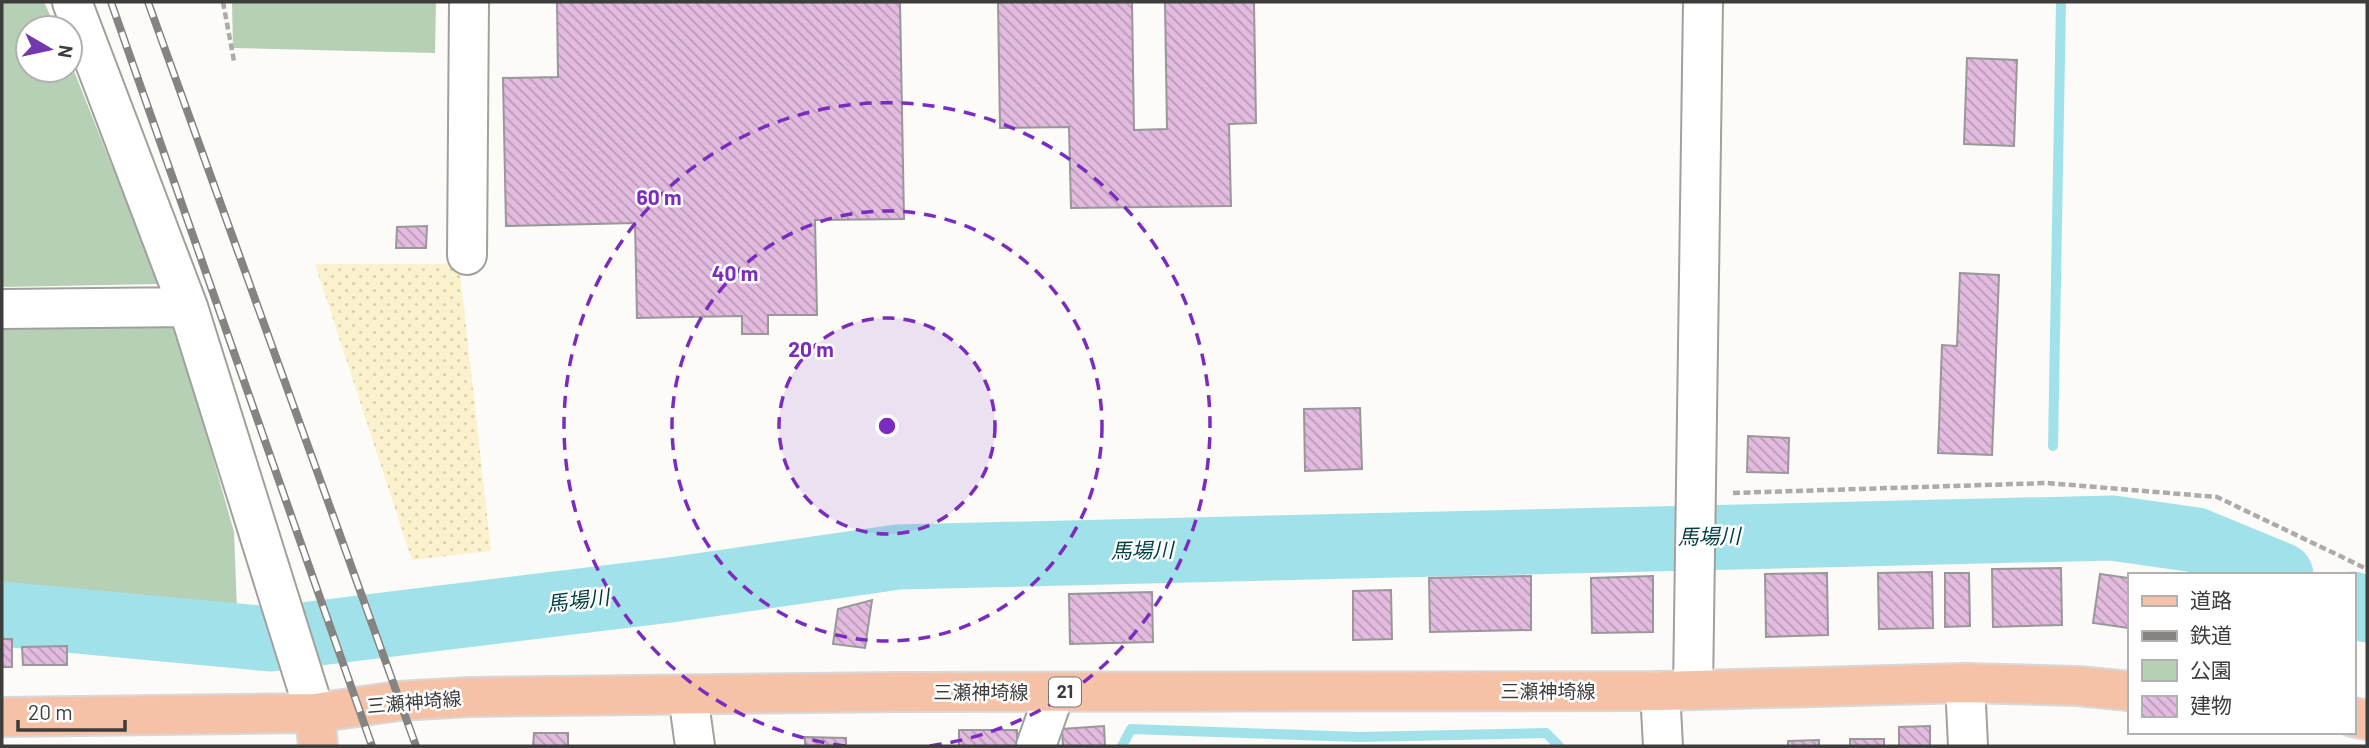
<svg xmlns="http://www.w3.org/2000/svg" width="2369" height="748" font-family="Barlow,'Noto Sans JP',sans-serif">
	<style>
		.sand { fill: url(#sand-dots) }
		.green { fill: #b6d0b5 }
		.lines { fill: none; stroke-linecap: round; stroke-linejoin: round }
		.stream { stroke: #a1e2ea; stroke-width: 10 }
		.river { stroke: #a1e2ea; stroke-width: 65 }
		.building { fill: url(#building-back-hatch); stroke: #9a979a; stroke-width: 2 }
		.minor-casing { stroke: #a2a09c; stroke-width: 42 }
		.major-casing { stroke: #d8d8d8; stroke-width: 42 }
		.path { stroke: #acaba8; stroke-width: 4.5; stroke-dasharray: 7 3.5; stroke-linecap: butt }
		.minor { stroke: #fff; stroke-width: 38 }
		.major { stroke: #f6c2a7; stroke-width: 38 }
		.rail-casing { stroke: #858482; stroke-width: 8 }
		.rail { stroke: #fff; stroke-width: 5; stroke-dasharray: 16; stroke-linecap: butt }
		.ring { fill: none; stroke: #7b2cbf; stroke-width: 3.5; stroke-dasharray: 12 9 }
		.labels { text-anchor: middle; stroke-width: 5; stroke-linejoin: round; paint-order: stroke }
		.shield { fill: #fff; stroke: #777776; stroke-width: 2 }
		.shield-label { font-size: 18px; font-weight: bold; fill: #3d3d3b }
		.street-label { font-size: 19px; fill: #3d3d3b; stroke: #fff }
		.water-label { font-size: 21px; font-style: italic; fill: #003d43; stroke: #fff }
		.centre { fill: #7b2cbf; stroke: #fff; stroke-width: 3.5 }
		.ring-label { font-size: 21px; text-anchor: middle; font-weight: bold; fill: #7b2cbf; stroke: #fff; stroke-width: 5; stroke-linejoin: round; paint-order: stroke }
	</style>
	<defs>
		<pattern id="sand-dots" width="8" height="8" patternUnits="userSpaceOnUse" patternTransform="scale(1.75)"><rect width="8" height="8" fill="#fbf1cc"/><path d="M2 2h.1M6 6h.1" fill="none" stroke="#d8d0b0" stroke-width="1.8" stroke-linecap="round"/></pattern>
		<pattern id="building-back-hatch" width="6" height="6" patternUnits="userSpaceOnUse" patternTransform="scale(1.75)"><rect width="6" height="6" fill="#e2bbdf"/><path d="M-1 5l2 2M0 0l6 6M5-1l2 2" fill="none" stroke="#b899b6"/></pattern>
	</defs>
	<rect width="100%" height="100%" fill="#fcfbf7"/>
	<path class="sand" d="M315 264H459L491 551 412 560Z"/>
	<path class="green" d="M2 2H44L56 28H28V70H70V61L159 284 2 287Z
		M232 2H436L435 53 233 48Z
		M174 319 234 532 237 610 2 591V323Z"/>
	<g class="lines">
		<path class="stream" d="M2053 446 2061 2
			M1122 746 1131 729 1359 737 1546 733 1559 746"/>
		<path class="river" d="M2353 604 2367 610
			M2 614 270 639 670 590 898 557 2112 528 2196 540 2281 575"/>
	</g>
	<path class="building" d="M557 2H900L904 219 815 220 817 315H768V334H742V316L637 318 635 223 506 226 503 78 558 77Z
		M998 2H1132L1134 130 1167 129 1165 2H1254L1256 123 1229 124 1231 206 1071 208 1069 127 1000 128Z
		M1967 58 2017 60 2014 146 1964 144Z
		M427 226 426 248H396L397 227Z
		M1960 273 1999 275 1992 455 1938 453 1942 345 1957 346Z
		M1360 408 1362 469 1305 471 1304 409Z
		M1748 436 1789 438 1788 473 1747 472Z
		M2061 568 2062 625 1993 627 1992 569Z
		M1932 572 1933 628 1879 629 1878 573Z
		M1827 573 1828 635 1766 637 1765 574Z
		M1945 573H1969L1970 626 1945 627Z
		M2100 574 2129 578V628L2093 623Z
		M1531 576V630L1430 632 1429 578Z
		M1653 576V632L1592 633 1591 578Z
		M1391 590 1392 639 1353 640V591Z
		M1152 592 1153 642 1070 644 1069 594Z
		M872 600 865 648 833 644 838 609Z
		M2 639H12V667H2Z
		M67 646V665H23L22 647Z
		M1104 726 1105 746H1063L1062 729Z
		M1930 726V746H1899V727Z
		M959 730H1017V746H959Z
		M534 733H568V746H533Z
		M805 737 846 738V746H805Z
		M1850 739H1884V746H1850Z
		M1819 740V746H1788V741Z"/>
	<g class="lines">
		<g class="minor-casing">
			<path id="minor" d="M72 2 188 307 315 713
				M467 255 469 2
				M2 309 188 307
				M1965 683 1968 746
				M1693 690 1703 2
				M1660 691 1663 746
				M688 695 695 746
				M1036 746 1055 692"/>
		</g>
		<g class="major-casing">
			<path id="major" d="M315 713 318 746
				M2 717 315 713 398 701 470 697 897 692 1660 691 1965 683 2078 686 2129 691
				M2353 717 2367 720"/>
		</g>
		<path class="path" d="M223 2 234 61
			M1733 493 2047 483 2217 497 2367 569"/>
		<use href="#minor" class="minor"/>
		<use href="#major" class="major"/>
		<g class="rail-casing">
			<path id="rail" d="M111 2 372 746
				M148 2 416 746"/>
		</g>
		<use href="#rail" class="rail"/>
	</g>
	<circle cx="887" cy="426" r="108" fill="#7b2cbf" fill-opacity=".12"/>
	<g class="ring">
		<circle cx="887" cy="426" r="108"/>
		<circle cx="887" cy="426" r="215"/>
		<path d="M845 746A323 323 0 1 1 929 746"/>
	</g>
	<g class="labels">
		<rect class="shield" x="1049" y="677.5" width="32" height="29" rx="5"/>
		<g class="shield-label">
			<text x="1065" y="698">21</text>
		</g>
		<g class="street-label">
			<text x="1548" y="698">三瀬神埼線</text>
			<text x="981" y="699">三瀬神埼線</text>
			<text transform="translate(414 702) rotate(-5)" y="7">三瀬神埼線</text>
		</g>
		<g class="water-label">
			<text transform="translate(1709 537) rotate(-1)" y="7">馬場川</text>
			<text transform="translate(1142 551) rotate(-1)" y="7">馬場川</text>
			<text transform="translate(578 601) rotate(-7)" y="7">馬場川</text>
		</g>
	</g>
	<circle cx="887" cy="426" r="10" class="centre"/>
	<g class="ring-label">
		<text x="659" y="205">60 m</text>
		<text x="735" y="281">40 m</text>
		<text x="811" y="357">20 m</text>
	</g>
	<rect width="2369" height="748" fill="none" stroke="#3d3d3b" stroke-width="7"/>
	<rect x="2128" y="573" width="228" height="161" fill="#ffffff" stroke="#b1b1b1" stroke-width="2"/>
	<rect x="2142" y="596" width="35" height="10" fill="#f6c2a7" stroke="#b1b1b1" stroke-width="2"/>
	<text x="2190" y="608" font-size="21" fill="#3d3d3b">道路</text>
	<rect x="2142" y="631" width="35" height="10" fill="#858482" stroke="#b1b1b1" stroke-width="2"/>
	<text x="2190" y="643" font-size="21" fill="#3d3d3b">鉄道</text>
	<rect x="2142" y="660" width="35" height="21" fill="#b6d0b5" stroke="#b1b1b1" stroke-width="2"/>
	<text x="2190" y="678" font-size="21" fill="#3d3d3b">公園</text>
	<rect x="2142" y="696" width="35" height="21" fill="url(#building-back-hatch)" stroke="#b1b1b1" stroke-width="2"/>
	<text x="2190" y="713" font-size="21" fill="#3d3d3b">建物</text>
	<g transform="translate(49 49) rotate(99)"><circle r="33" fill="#ffffff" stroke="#b1b1b1" stroke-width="2"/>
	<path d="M0-5L12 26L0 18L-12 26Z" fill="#7438ae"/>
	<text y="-10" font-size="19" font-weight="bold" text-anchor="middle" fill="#3d3d3b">N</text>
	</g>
	<path d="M18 720v10h107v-10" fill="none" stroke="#3d3d3b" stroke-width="3.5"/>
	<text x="28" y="720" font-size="21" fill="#3d3d3b" stroke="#ffffff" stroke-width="5" paint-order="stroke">20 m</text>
</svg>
